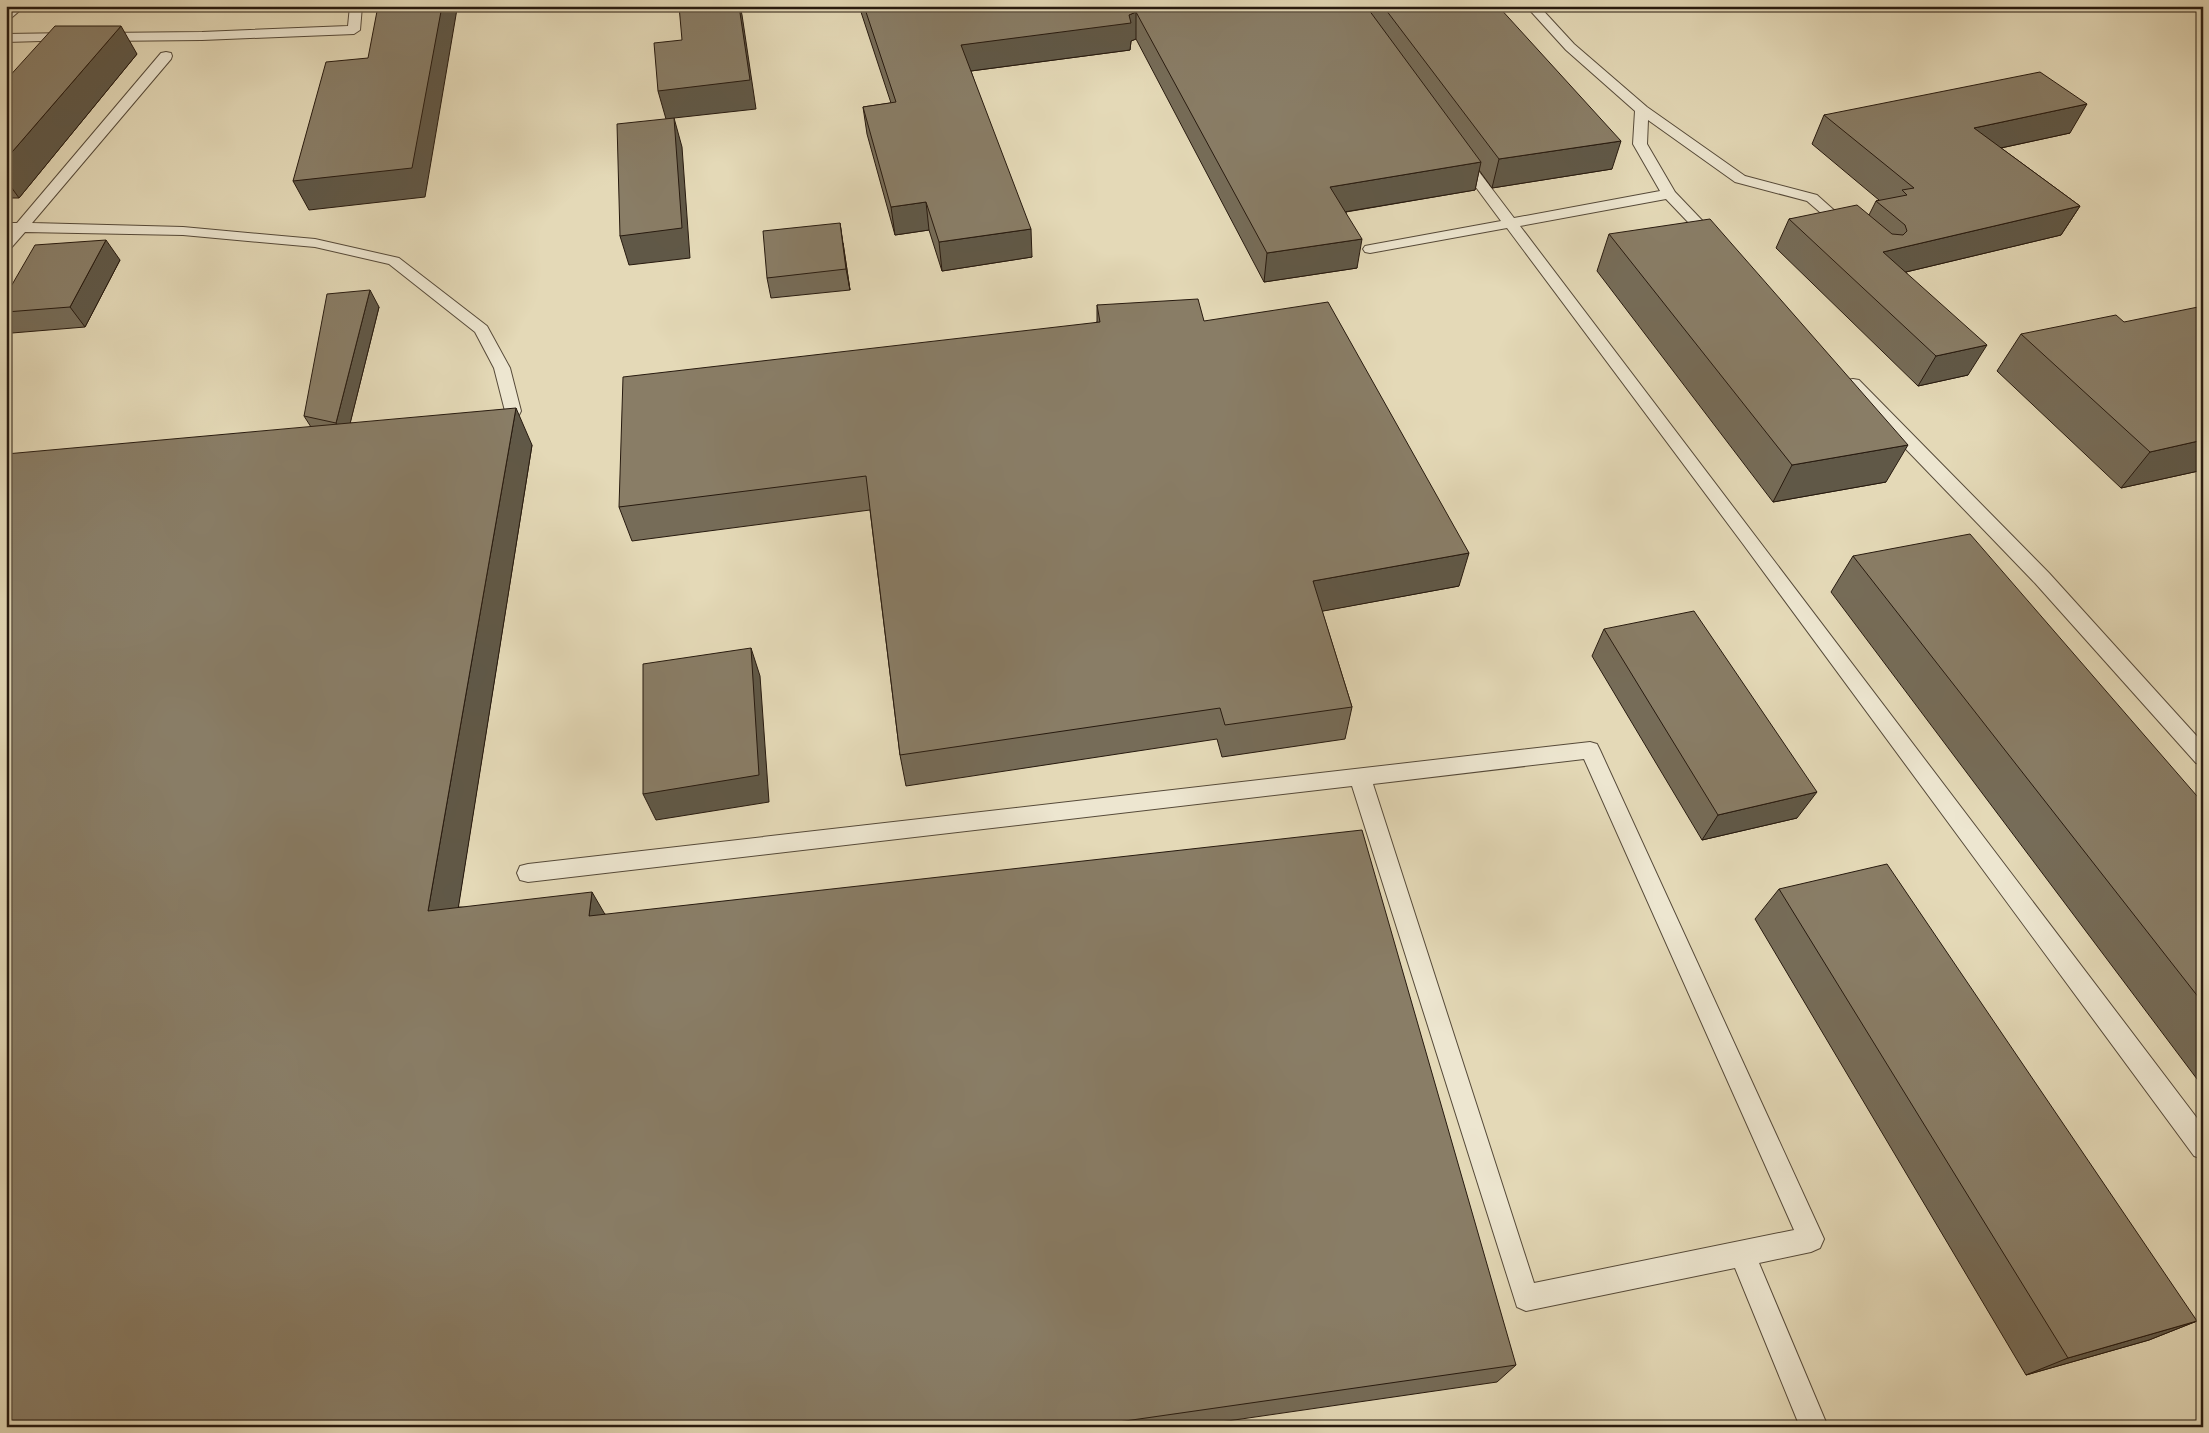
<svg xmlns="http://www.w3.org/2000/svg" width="2209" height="1433" font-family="'Gentium Book Plus',serif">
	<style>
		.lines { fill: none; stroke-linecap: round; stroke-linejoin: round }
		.lane-casing { stroke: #564a39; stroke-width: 2 }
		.lane { fill: #ede6d0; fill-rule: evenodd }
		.wall { fill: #766c58; stroke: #271a0f }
		.shaded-wall { fill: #605847; stroke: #271a0f }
		.building { fill: #897d66; stroke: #271a0f }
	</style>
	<rect width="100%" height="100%" fill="#e4d9b7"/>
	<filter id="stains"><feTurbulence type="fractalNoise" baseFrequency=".004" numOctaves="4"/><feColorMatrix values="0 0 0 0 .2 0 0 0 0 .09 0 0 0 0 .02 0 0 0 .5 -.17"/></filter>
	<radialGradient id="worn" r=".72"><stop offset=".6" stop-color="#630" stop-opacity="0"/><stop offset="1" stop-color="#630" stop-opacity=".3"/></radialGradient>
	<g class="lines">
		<g class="lane-casing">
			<path id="lane" d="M11 6H25L10 19 6 20V10Z
				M350 6H362L360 30 354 34 202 40 101 41 95 37 101 33 202 32 348 26Z
				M1526 6H1539L1574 44 1647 107 1745 176 1817 195 1855 229 1853 232H1843L1807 201 1735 182 1648 120 1647 144 1675 192 1718 237 1720 240 1718 243H1708L1666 199 1520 226 2203 1126V1159L2194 1156 1743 544 1507 228 1370 253 1365 252 1363 249 1365 246 1370 245 1501 221 1455 159 1462 155 1467 156 1514 218 1660 191 1633 144 1635 111 1566 50Z
				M72 33 78 37 76 40 6 42V34Z
				M166 52 171 53 172 56 171 59 32 223 183 227 315 239 399 258 487 326 510 368 521 411 519 415 513 417 507 415 505 411 494 368 475 332 389 264 315 247 183 235 25 232 11 248 6 249V235L10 231H6V223H17L161 53Z
				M1853 379 1859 380 2049 573 2203 743V765L2196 763 2035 583 1847 388 1845 384 1847 380Z
				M1590 742 1597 744 1600 750 1824 1239 1820 1248 1811 1252 1759 1263 1828 1427H1800L1735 1268 1526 1311 1517 1307 1352 786 528 882 520 880 517 873 520 866 528 864ZM1584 759 1794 1230 1534 1283 1373 784Z"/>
		</g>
		<use href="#lane" class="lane"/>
	</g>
	<path class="wall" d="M859 6H1498L1612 169 1492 188 1479 170 1475 190 1346 212 1357 268 1264 282 1136 39 1131 41 1130 50 971 71 1032 257 942 271 929 230 895 235 867 134 863 107 891 103Z
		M137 54 19 198H6V80Z
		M1824 115 2070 133 2001 148 2080 206 2061 235 1906 272 1968 375 1918 386 1776 248 1789 219 1869 215 1876 201 1879 200 1812 144Z
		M1609 234 1886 482 1773 502 1597 271Z
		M843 243 850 290 771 298 767 278Z
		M120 260 85 327 12 333 6 326V295Z
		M1097 305 1204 321 1459 586 1322 611 1352 707 1345 739 1222 757 1217 739 906 786 900 755 870 510 632 541 619 507 1097 322Z
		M379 307 350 423 532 445 458 907 605 914 1516 1365 1497 1382 1186 1427H6L311 427 304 416Z
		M2021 334 2203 470 2121 488 1997 371Z
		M1853 556 2203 803V1087L1831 592Z
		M1604 629 1797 818 1702 840 1592 656Z
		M1779 889 2197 1321 2149 1340 2026 1375 1755 919Z"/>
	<path class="shaded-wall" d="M442 6H473V8L457 9 425 197 309 210 293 181Z
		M739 6H740L742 15 756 109 674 118 682 147 690 258 629 265 620 236 666 119 658 91Z
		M1136 12V39L1131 41 1130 50 963 72 961 45 1129 15Z
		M121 26 137 54 19 198 6 180V159Z
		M2087 104 2070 133 1959 157 1974 128Z
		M1621 141 1612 169 1492 188 1499 159Z
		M1481 162 1475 190 1326 215 1330 187Z
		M926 202 929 230 895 235 891 207Z
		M2080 206 2061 235 1868 281 1883 252Z
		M840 223 843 243 850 290 846 269Z
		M1031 229 1032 257 942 271 939 242Z
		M1362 239 1357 268 1264 282 1267 253Z
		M106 240 120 260 85 327 70 307Z
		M370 290 379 307 346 440 336 423Z
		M1987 345 1968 375 1918 386 1936 356Z
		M516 408 532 445 453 941 428 911Z
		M2203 440V470L2121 488 2150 452Z
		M1908 445 1886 482 1773 502 1792 465Z
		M1469 553 1459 586 1307 614 1313 581Z
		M751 648 760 676 769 802 656 820 643 794Z
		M1817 792 1797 818 1702 840 1718 815Z
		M592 892 610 923 589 916Z
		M2197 1321 2149 1340 2026 1375 2068 1358Z"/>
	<path class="building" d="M378 6H442L412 168 293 181 326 62 368 58Z
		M679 6H739L750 80 658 91 654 43 682 40Z
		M864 6H1366L1481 162 1330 187 1362 239 1267 253 1136 12 1129 15 1131 23 961 45 1031 229 939 242 926 202 891 207 863 107 896 102Z
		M1383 6H1498L1621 141 1499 159Z
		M55 26H121L6 159V80Z
		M2040 72 2087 104 1974 128 2080 206 1883 252 1987 345 1936 356 1789 219 1857 205 1892 234 1903 235 1907 231 1905 225 1876 201 1907 195 1902 190 1914 188 1824 115Z
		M674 118 682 228 620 236 617 124Z
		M1710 219 1908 445 1792 465 1609 234Z
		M840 223 846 269 767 278 763 231Z
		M106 240 70 307 6 312V295L35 245Z
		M370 290 336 423 304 416 327 294Z
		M1198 299 1204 321 1328 302 1469 553 1313 581 1352 707 1225 725 1220 708 900 755 866 476 619 507 623 377 1100 322 1097 305Z
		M2203 306V440L2150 452 2021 334 2116 315 2124 322Z
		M516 408 428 911 592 892 589 916 1362 830 1516 1365 1083 1427H6V454Z
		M1970 534 2203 803V1003L1853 556Z
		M1694 611 1817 792 1718 815 1604 629Z
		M751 648 759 775 643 794V664Z
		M1887 864 2197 1321 2068 1358 1779 889Z"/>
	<rect width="2209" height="1433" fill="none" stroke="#e4d9b7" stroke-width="25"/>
	<rect x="8" y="8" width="2194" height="1418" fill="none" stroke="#271a0f" stroke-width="2.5"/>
	<rect x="12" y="12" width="2184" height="1408" fill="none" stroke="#271a0f"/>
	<rect width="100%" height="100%" filter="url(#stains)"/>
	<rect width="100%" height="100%" fill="url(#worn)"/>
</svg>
